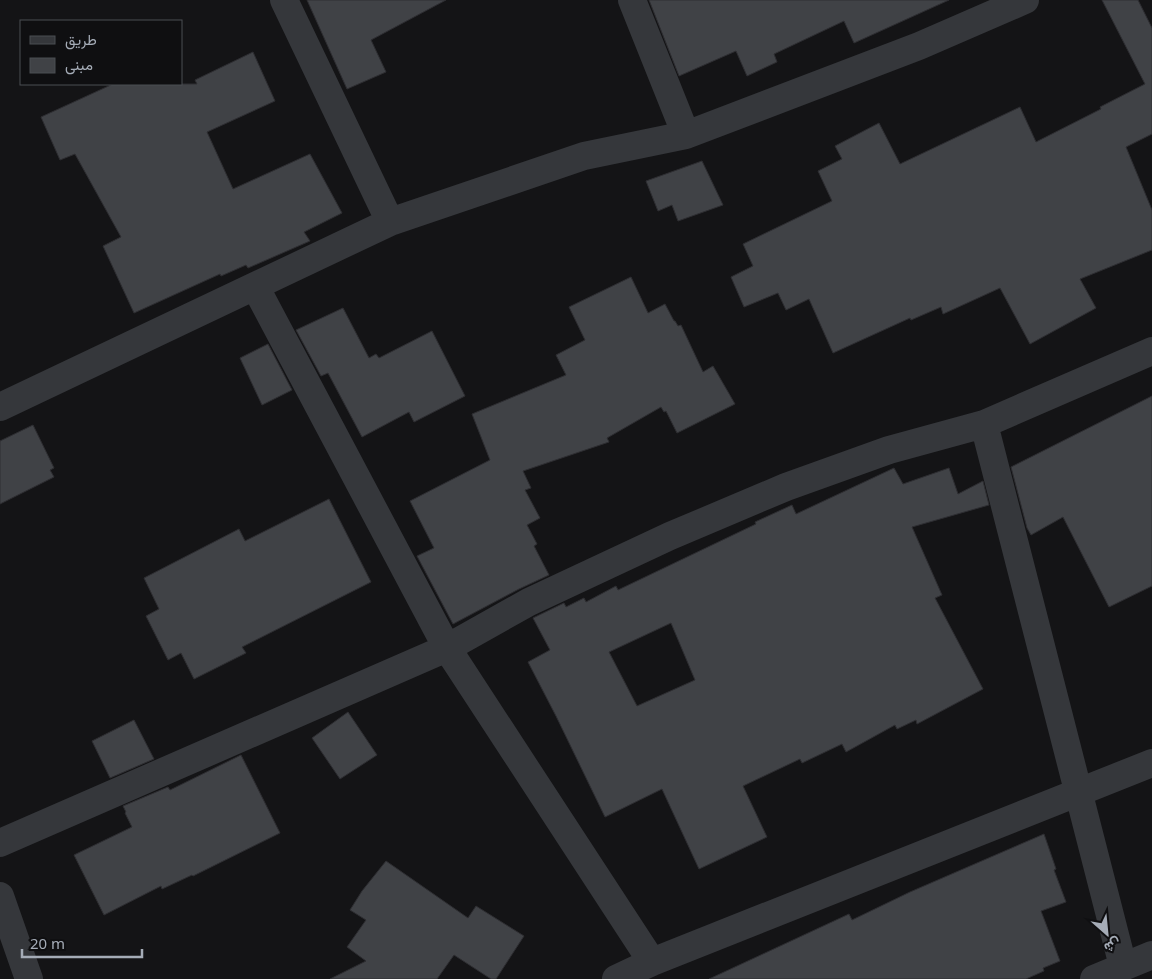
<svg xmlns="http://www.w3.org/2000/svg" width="1152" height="979" font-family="'Noto Sans',Vazirmatn,sans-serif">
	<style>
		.building { fill: #404246; stroke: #2e2e32; fill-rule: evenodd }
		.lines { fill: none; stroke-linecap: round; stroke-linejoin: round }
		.minor { stroke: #35373b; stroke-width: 28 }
	</style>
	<rect width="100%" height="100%" fill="#141416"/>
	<path class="building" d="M307 0H446L371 40 386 72 347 89Z
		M649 0H949L854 43 844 21 774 54 777 62 747 76 736 51 679 76Z
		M1102 0H1138L1152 28V134L1126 147 1152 210V250L1080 279 1096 308 1030 344 1000 288 943 314 941 307 911 320 910 318 833 353 809 299 786 310 778 293 744 307 731 277 753 266 743 244 832 201 818 171 842 159 835 146 879 123 900 164 1020 107 1036 142 1101 109 1100 107 1145 84Z
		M253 52 275 101 207 132 233 189 310 154 342 213 304 232 310 241 248 268 246 265 221 276 220 274 134 313 103 246 121 237 75 154 60 160 41 117 113 84H197L195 80Z
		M702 161 723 205 678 221 672 205 658 211 646 181Z
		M631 277 648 313 665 304 674 321H675L678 326 681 325 703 372 713 366 735 404 677 433 666 411 664 412 661 407 607 438 609 442 523 471 531 488 525 490 540 518 527 525 537 544 534 546 549 575 519 589 453 624 417 556 434 548 410 501 490 460 472 414 566 375 556 355 585 340 569 307Z
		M343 308 369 358 376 354 379 358 432 331 465 396 414 422 409 412 362 437 328 373 321 376 296 330Z
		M268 344 292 390 262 405 240 358Z
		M1152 396V586L1109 607 1063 517 1031 535 1027 528 1011 467Z
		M33 425 54 468 50 470 54 477 0 504V441Z
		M894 468 903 484 949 468 958 494 983 481 989 505 912 527 942 595 935 598 983 689 917 724 916 720 897 729 895 725 846 752 842 744 802 763 800 759 743 786 767 837 699 869 662 789 605 817 556 716 528 662 550 650 533 618 564 603 566 607 584 598 586 602 616 586 618 590 756 524 755 522 792 505 796 514ZM671 623 695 680 637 706 609 652Z
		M329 499 371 582 242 647 246 653 194 679 181 653 168 660 146 616 159 609 144 578 239 529 245 541Z
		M348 712 377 755 340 779 312 738Z
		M134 720 154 759 110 778 92 741Z
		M241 755 280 833 193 876 192 875 162 889 161 886 104 915 74 855 132 827 125 813 126 812 123 806 168 787 170 790Z
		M1044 834 1056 869 1054 870 1066 902 1041 911 1060 961 1043 968 1044 971 1026 979H709L849 914 852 920 910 892Z
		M386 861 468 918 476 906 524 936 496 979H491L454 955 437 979H330L366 961 347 947 366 920 350 910 362 891Z"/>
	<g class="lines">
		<path class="minor" d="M284 0 390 222
			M632 0 686 135
			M255 286 447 648 652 962
			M0 407 390 222 584 156 686 135 919 46 1025 0
			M984 424 1123 966
			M0 843 447 648 529 602 670 536 786 487 889 450 984 424 1152 351
			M0 896 29 979
			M616 979 652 962 1152 763
			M1094 979 1152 955"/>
	</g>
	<rect x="20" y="20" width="162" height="65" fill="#0f0f11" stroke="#4b4e53"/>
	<rect x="30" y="36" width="25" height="8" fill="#35373b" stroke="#4b4e53"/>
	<text x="65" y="45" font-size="15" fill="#a5acb7">طريق</text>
	<rect x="30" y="58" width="25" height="15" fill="#404246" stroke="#4b4e53"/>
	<text x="65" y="70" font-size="15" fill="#a5acb7">مبنى</text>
	<g transform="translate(1107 934) rotate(153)" stroke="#0f0f11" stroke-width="4" paint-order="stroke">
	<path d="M0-4L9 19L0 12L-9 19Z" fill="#a5acb7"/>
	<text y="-8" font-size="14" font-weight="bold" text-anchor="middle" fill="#a5acb7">ش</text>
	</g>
	<path d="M22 949v8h120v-8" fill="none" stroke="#a5acb7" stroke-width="2.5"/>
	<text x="30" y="949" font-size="15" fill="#a5acb7" stroke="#0f0f11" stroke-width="4" paint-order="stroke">20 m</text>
</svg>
